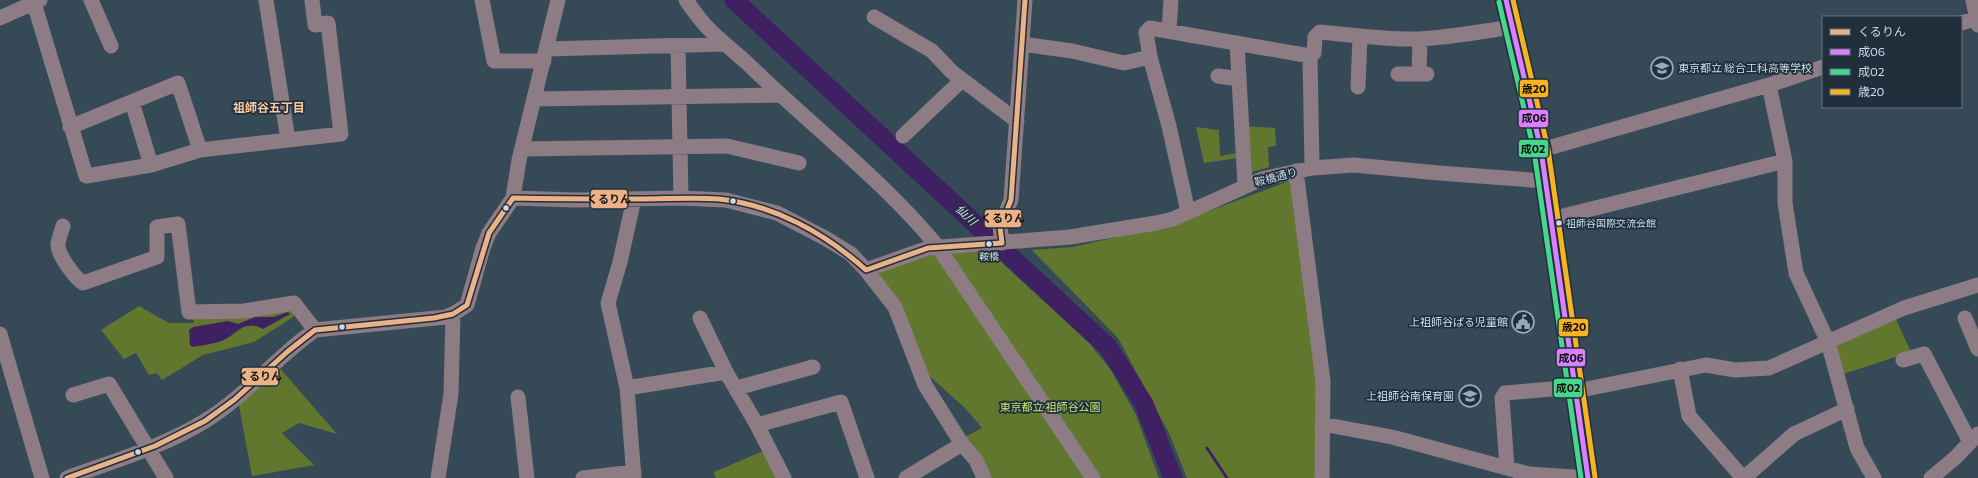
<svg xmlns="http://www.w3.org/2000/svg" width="1978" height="478" font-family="Commissioner,'Noto Sans JP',sans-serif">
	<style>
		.green { fill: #60772d }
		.water { fill: #3f2063 }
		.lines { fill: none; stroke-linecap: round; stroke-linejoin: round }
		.stream { stroke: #3f2063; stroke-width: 3 }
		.river { stroke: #3f2063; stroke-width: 19 }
		.minor { stroke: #8d7c83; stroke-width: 15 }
		.bus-1-casing { stroke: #202f3b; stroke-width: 8 }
		.bus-2-casing { stroke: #202f3b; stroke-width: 8 }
		.bus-3-casing { stroke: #202f3b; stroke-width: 8 }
		.bus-4-casing { stroke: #202f3b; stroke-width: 8 }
		.bus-1 { stroke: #ebb288; stroke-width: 5 }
		.bus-2 { stroke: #d880ff; stroke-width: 5 }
		.bus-3 { stroke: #46d78d; stroke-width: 5 }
		.bus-4 { stroke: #f9b220; stroke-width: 5 }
		.bus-dot { fill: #cadcec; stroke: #202f3b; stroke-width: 1.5 }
		.labels { text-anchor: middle; stroke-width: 3.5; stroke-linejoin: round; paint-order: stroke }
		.bus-label { font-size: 10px; fill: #cadcec; stroke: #202f3b; text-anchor: start }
		.poi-label { font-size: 11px; fill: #cadcec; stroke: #202f3b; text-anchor: end }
		.street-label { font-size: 11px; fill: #cadcec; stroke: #202f3b }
		.park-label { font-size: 11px; fill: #c2e66f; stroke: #202f3b }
		.neighbourhood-label { font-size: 12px; font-weight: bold; fill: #fbca9e; stroke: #202f3b }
		.water-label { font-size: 12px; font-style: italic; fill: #e1d0fb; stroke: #202f3b }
		.line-badge { stroke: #202f3b; stroke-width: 1.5 }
		.pale-badge-label { font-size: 11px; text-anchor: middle; font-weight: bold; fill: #111 }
	</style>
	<rect width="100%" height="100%" fill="#364957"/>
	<path class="green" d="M1243 126 1275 128 1276 146 1268 147 1269 167 1245 174Z
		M1196 127 1219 130 1220 156 1238 153V158L1204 163Z
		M1292 180 1319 379 1316 478H1187L1169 433 1118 338 1032 250 1073 247 1174 224Z
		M987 249 1089 343 1111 370 1136 415 1159 478H989L963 438 982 428 966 409 926 373 873 274 922 256Z
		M139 306 169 323H194L193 315 292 308 296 313 292 318 254 342 203 355 162 380 157 373 149 375 136 353 124 359 101 330Z
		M1893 313 1911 352 1837 376 1828 345Z
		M277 365 337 434 299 423 282 433 314 465 252 476 238 400Z
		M766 450 781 478H716L714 472Z"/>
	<path class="water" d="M288 312 290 314 263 329C244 319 238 333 224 340 215 344 202 345 193 347L190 345 189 330 193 327 228 321 238 324 255 317H274Z"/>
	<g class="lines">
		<path class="stream" d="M1207 448 1227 478"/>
		<path class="river" d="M734 0 1108 347 1144 404 1173 478"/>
		<path class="minor" d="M91 0 111 46
			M266 0 288 140
			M482 0 494 61H544
			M686 0C694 11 701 22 711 31 722 42 735 52 747 63 810 125 882 179 938 247L1093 478
			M1973 0 1978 25
			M34 3 86 176 151 165 200 150 341 134 328 23 315 25 312 0
			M874 17 932 51 952 72 1017 121
			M0 18 40 0
			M1961 23 1978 18
			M1169 31 1171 0
			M1237 43 1245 185
			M1022 44 1072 51 1124 63 1150 57 1146 32 1150 28 1310 56 1314 53 1315 37 1320 32C1353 35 1387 40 1420 39 1451 37 1481 32 1511 27
			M678 46 681 198
			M547 49 725 44
			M1310 56 1312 168
			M1150 57 1169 126 1188 212
			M1398 74H1427
			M1419 74 1420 39
			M1218 76 1239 79
			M1769 85 1785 161V203L1796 273 1828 342 1857 448 1874 478
			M1358 87 1360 36
			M534 99 780 95
			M132 102 151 165
			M70 127 178 83 200 150
			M903 136 962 80
			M522 149 727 146 799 163
			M1541 150 1769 85 1823 67
			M1296 171 1323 381 1322 478
			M513 198 575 200 681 198 726 200 777 213 825 238 851 254 866 270 895 307 925 385 962 444 976 460 984 478
			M634 199 620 262 608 303 627 388 634 478
			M1551 219 1785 161
			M63 226C61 232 59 238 58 244 57 254 75 278 83 283L157 257V227L178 224 189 312 244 311 294 303 315 330
			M1002 243 1000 227 1011 200 1025 0
			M866 270 928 248 1070 237 1156 223 1173 219 1262 179 1312 168 1354 165 1439 173 1545 181
			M700 318 726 372 757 425 784 478
			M1965 318 1978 349
			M0 334 42 478
			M1903 360 1924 354 1970 442
			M1680 369 1689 416 1743 478
			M627 388 726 372
			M737 388 813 367
			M1576 391 1706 365 1735 370 1769 368 1904 308 1978 285
			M73 395 109 384 166 478
			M518 397 527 478
			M1322 424 1392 437 1529 474 1588 478 1541 150 1506 0
			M757 425 841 402 867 478
			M1507 468 1502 398 1505 393 1575 387
			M67 478C113 461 163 447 205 421 246 396 276 357 315 330L446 317 453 314 467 305 483 248 489 233 513 198 519 160 558 0
			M438 478 451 394 453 314
			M583 478 634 472
			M906 478 962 444
			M1744 478 1794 434 1847 409
			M1931 478 1955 458 1978 434"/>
		<g class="bus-1-casing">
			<path id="bus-1" d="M67 478 155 446 205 421 234 400 287 352 315 330 434 318 453 314 467 305 489 233 513 198C555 199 598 199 640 199 666 199 692 197 719 199 774 205 825 233 866 270L928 248 1002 243 1000 227 1011 200 1025 0"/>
		</g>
		<g class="bus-2-casing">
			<path id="bus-2" d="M1506 0 1541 150 1588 478"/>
		</g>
		<g class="bus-3-casing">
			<path id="bus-3" d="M1499 2 1534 151 1581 478"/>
		</g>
		<g class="bus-4-casing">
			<path id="bus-4" d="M1513 0 1548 149 1595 477"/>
		</g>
		<use href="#bus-1" class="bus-1"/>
		<use href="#bus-2" class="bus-2"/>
		<use href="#bus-3" class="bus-3"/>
		<use href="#bus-4" class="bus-4"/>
	</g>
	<defs>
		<g id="school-ring" transform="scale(1.15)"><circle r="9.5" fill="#202f3b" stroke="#96a9b8" stroke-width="1.5"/><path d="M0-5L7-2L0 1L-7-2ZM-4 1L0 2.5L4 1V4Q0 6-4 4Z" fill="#96a9b8"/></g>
		<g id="civic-ring" transform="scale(1.15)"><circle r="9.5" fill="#202f3b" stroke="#96a9b8" stroke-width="1.5"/><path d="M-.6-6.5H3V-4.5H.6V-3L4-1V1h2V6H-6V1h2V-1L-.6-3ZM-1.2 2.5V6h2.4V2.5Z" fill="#96a9b8"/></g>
	</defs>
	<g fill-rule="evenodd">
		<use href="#school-ring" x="1662" y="68"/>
		<use href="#civic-ring" x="1523" y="322"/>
		<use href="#school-ring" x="1470" y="396"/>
	</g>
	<g class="bus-dot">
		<circle cx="733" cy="201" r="3.5"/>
		<circle cx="506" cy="208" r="3.5"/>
		<circle cx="1559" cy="223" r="3.5"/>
		<circle cx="989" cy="244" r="3.5"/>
		<circle cx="342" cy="327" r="3.5"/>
		<circle cx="138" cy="452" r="3.5"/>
	</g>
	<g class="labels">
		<g class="bus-label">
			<text x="1566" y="227">祖師谷国際交流会館</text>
			<text x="989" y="260" text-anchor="middle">鞍橋</text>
		</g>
		<g class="poi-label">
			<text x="1678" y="72" text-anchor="start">東京都立 総合工科高等学校</text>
			<text x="1508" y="326">上祖師谷ぱる児童館</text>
			<text x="1454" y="400">上祖師谷南保育園</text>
		</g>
		<g class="street-label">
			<text transform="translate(1276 177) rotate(-15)" y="4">鞍橋通り</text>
		</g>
		<g class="park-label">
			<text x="1050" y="411">東京都立 祖師谷公園</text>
		</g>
		<g class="neighbourhood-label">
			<text x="269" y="112">祖師谷五丁目</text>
		</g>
		<g class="water-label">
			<text transform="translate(966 215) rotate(43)" y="4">仙川</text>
		</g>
	</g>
	<g class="line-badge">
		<rect x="1519" y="79" width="30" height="19" rx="4" fill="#f9b220"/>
		<rect x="1518" y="109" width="31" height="19" rx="4" fill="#d880ff"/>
		<rect x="1518" y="139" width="31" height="19" rx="4" fill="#46d78d"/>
		<rect x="590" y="189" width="38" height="20" rx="4" fill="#ebb288"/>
		<rect x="984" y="209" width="38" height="19" rx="4" fill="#ebb288"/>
		<rect x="1558" y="318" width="31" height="19" rx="4" fill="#f9b220"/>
		<rect x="1556" y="348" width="30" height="19" rx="4" fill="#d880ff"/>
		<rect x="241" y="367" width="38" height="19" rx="4" fill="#ebb288"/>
		<rect x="1553" y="378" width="30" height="20" rx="4" fill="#46d78d"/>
	</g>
	<g class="pale-badge-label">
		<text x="1534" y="93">歳20</text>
		<text x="1534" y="122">成06</text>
		<text x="1533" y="153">成02</text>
		<text x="609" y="203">くるりん</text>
		<text x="1003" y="222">くるりん</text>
		<text x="1574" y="331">歳20</text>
		<text x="1571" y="362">成06</text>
		<text x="260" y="380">くるりん</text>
		<text x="1568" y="392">成02</text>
	</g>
	<rect x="1822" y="16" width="140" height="92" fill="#202f3b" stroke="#647482"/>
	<rect x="1830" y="29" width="20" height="6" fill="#ebb288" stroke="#647482"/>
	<text x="1858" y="36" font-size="12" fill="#cadcec">くるりん</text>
	<rect x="1830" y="49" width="20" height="6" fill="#d880ff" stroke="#647482"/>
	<text x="1858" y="56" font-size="12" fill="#cadcec">成06</text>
	<rect x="1830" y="69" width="20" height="6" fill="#46d78d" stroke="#647482"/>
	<text x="1858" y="76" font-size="12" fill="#cadcec">成02</text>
	<rect x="1830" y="89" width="20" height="6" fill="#f9b220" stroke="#647482"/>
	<text x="1858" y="96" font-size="12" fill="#cadcec">歳20</text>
</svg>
